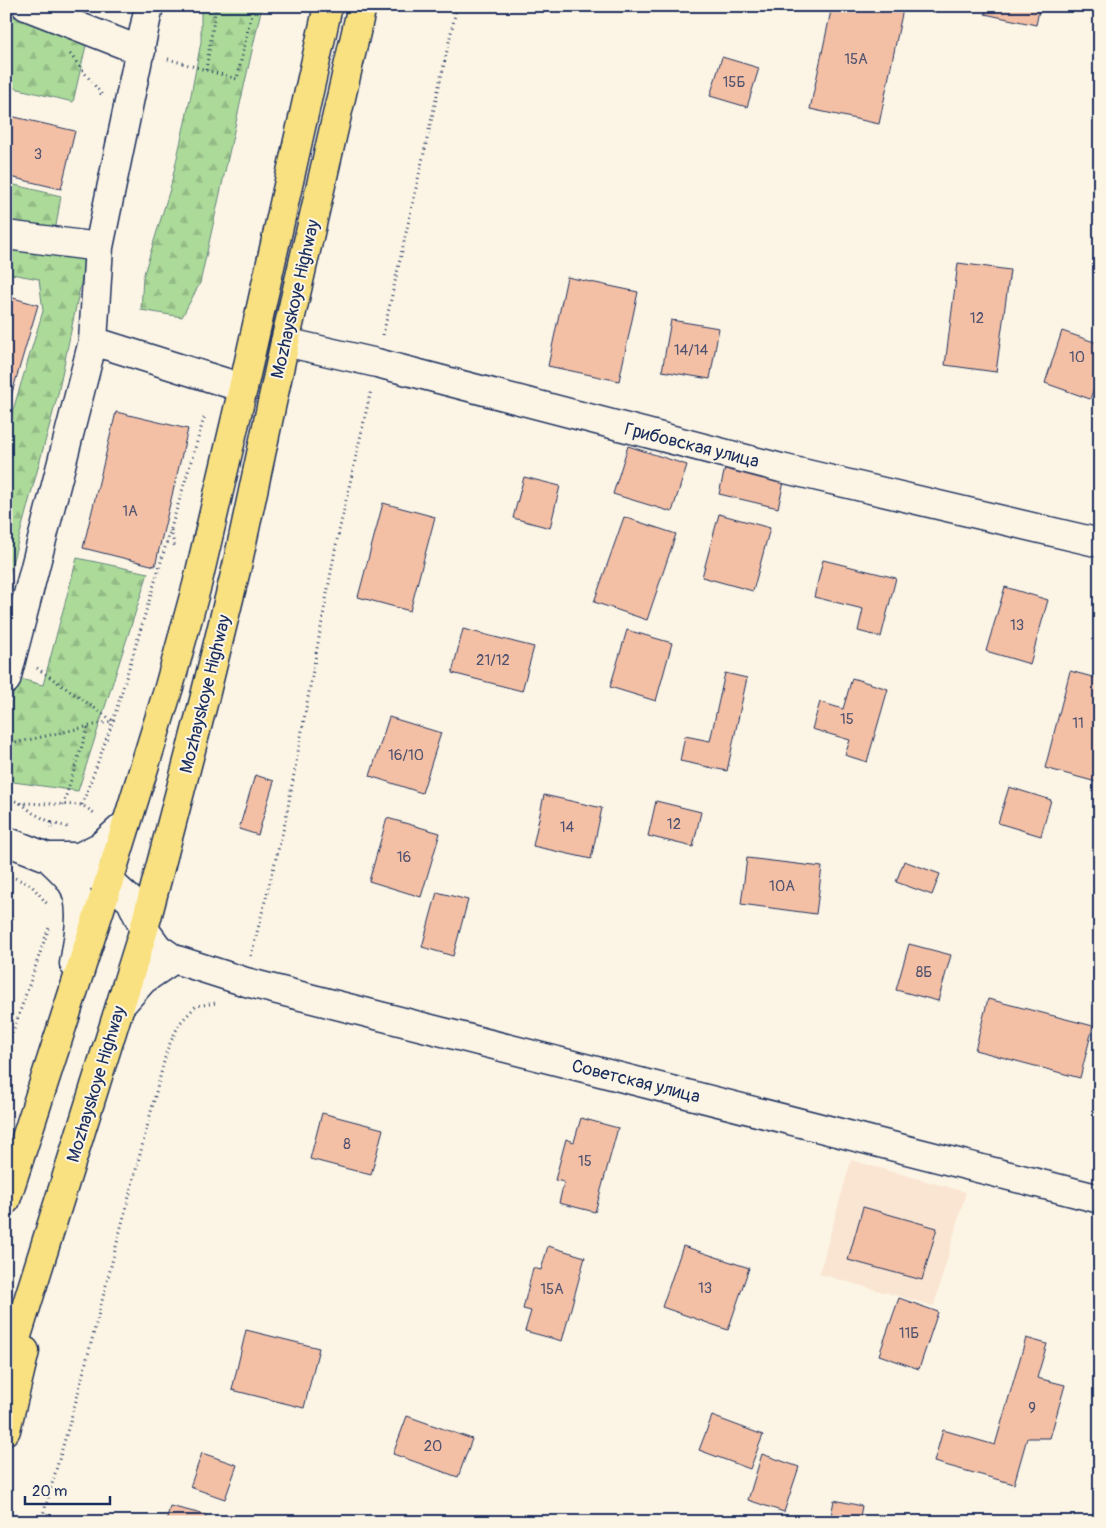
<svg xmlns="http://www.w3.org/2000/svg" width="1106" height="1528" font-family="Pangolin,sans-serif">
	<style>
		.built { fill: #fae5d2 }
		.forest { fill: url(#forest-firs); stroke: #64847c }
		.building { fill: #f4c0a5; stroke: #1b2f5e }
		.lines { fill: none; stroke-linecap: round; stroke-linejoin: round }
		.minor-casing { stroke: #1b2f5e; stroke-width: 31 }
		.major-casing { stroke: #1b2f5e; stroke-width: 31 }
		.path { stroke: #1b2f5e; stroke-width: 3; stroke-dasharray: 1 4; stroke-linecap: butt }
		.minor { stroke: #fcf5e5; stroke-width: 28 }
		.major { stroke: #f9e181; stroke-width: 28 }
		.labels { text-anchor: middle; stroke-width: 4; stroke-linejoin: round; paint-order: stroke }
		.number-label { font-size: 15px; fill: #515370 }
		.street-label { font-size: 18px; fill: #1b2f5e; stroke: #fcf5e5 }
	</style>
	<defs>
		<pattern id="forest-firs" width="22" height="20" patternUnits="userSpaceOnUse" patternTransform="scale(1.25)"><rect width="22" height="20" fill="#acda99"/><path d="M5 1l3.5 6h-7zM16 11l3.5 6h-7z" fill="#93bb86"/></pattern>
	</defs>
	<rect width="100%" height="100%" fill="#fcf5e5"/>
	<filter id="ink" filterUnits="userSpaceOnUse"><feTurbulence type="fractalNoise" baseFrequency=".02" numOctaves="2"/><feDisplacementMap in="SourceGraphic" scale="10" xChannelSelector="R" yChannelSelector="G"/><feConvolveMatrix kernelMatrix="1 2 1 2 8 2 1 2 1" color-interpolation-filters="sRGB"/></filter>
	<g filter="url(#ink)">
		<path class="built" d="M851 1160 966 1192 934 1306 819 1274Z"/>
		<path class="forest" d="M201 6H262L200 283 182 317 141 310 143 277 170 189 190 100 201 42Z
			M6 14 87 41 73 102 6 86Z
			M6 183 61 196 55 232 6 225Z
			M6 245 86 258 58 394 7 582H6V433L43 311 39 279 6 273Z
			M77 558 148 573 78 791 6 781V724L17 678 43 685Z"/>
		<path class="building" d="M832 6H889L903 9 879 124 810 109Z
			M987 6H1040L1036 25 985 14Z
			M722 57 759 68 747 107 710 96Z
			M6 115 75 131 61 189 6 176Z
			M958 263 1010 270 996 372 945 365Z
			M567 277 638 292 619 381 548 366Z
			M6 296 38 305 6 413Z
			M671 320 719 328 710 379 662 371Z
			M1062 331 1100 344V371L1090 399 1045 383Z
			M116 412 188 429 155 566 83 548Z
			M628 446 687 465 672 512 613 494Z
			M725 468 784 482 778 508 719 494Z
			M524 477 560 486 550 528 513 518Z
			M383 503 435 517 410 611 358 597Z
			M719 514 770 528 753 591 702 577Z
			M624 517 676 534 647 620 594 602Z
			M823 560 896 578 881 637 858 631 863 609 814 597Z
			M1005 587 1048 600 1030 664 986 651Z
			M463 629 534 647 522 691 452 673Z
			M627 630 672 643 656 701 610 687Z
			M1070 671 1100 679V783L1045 768Z
			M725 673 747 678 727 771 680 761 685 736 710 741Z
			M852 678 888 689 867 762 845 755 850 740 812 729 820 702 843 709Z
			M389 717 441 733 422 793 370 776Z
			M255 775 274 781 258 835 239 829Z
			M1009 787 1051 800 1041 836 998 823Z
			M544 795 602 808 591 859 533 846Z
			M656 801 701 812 693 847 648 836Z
			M387 818 440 833 421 897 369 881Z
			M747 858 822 867 816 914 741 904Z
			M904 861 940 874 932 895 896 882Z
			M437 892 468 900 453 956 422 947Z
			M909 944 951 955 938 1001 896 990Z
			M988 999 1093 1026 1080 1078 975 1050Z
			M322 1113 383 1129 371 1175 310 1159Z
			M581 1118 618 1128 595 1212 559 1203 564 1182 555 1180 566 1139 574 1142Z
			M863 1207 937 1228 922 1280 848 1260Z
			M548 1246 585 1257 562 1341 525 1331 531 1311 523 1309 533 1268 541 1270Z
			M683 1246 749 1268 728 1330 662 1307Z
			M899 1298 938 1312 919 1369 879 1355Z
			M246 1330 319 1348 304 1408 232 1390Z
			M1026 1338 1047 1344 1037 1378 1065 1385 1050 1438H1027L1014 1484 934 1462 943 1430 995 1445Z
			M407 1416 472 1439 458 1477 393 1454Z
			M712 1416 763 1435 750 1469 699 1450Z
			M202 1453 237 1465 225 1499 190 1487Z
			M762 1454 799 1467 784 1512 748 1500Z
			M834 1500 862 1506 859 1522H830Z
			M170 1506 206 1515 204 1522H166Z"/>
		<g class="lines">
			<g class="minor-casing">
				<path id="minor" d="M26 6 141 51
					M6 235 99 247
					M93 341 243 388
					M285 342 377 363 781 468 1100 543
					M6 680 93 341 99 247 149 6
					M6 841 109 881 131 901 144 929 158 948 174 959 246 982 1100 1199
					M51 857H79L101 846 126 824
					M51 860C58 867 65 873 70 880 87 902 78 940 74 964
					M121 1005 143 980 174 959"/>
			</g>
			<g class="major-casing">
				<path id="major" d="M6 1200 109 881 169 687 197 585 243 388 328 6
					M6 1371 144 929 204 700 237 566 285 342 362 6
					M6 1430 25 1351"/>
			</g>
			<path class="path" d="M70 54 102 95
				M168 59 237 79 253 6
				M206 70 216 6
				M383 335 457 6
				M171 530 175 549
				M37 668 113 721
				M6 745 112 721
				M6 797 20 803 82 805 94 813
				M21 803 33 813 52 823
				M63 805 88 727
				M82 805 113 721 205 415
				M51 828 52 823 68 827
				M6 874 31 885 49 906
				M251 956 285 823 336 545 371 390
				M6 1052 49 927
				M41 1522 76 1401 167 1050 179 1024 196 1006 216 1003"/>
			<use href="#minor" class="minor"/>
			<use href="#major" class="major"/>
		</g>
	</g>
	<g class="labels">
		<g class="number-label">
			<text x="856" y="64">15А</text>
			<text x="734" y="87">15Б</text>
			<text x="38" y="159">3</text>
			<text x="977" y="323">12</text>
			<text x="691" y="355">14/14</text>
			<text x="1077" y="362">10</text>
			<text x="130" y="516">1А</text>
			<text x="1017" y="630">13</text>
			<text x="493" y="665">21/12</text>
			<text x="847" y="724">15</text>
			<text x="1078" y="728">11</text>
			<text x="406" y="760">16/10</text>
			<text x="674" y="829">12</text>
			<text x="567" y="832">14</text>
			<text x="404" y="862">16</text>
			<text x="782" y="891">10А</text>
			<text x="924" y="977">8Б</text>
			<text x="347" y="1149">8</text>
			<text x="585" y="1166">15</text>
			<text x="705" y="1293">13</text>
			<text x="552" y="1294">15А</text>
			<text x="909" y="1338">11Б</text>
			<text x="1032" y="1413">9</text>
			<text x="433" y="1451">20</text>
		</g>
		<g class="street-label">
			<text transform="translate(295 299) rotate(-77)" y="6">Mozhayskoye Highway</text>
			<text transform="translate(692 445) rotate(14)" y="6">Грибовская улица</text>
			<text transform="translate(205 694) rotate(-76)" y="6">Mozhayskoye Highway</text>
			<text transform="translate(636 1081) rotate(14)" y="6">Советская улица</text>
			<text transform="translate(96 1084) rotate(-73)" y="6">Mozhayskoye Highway</text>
		</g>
	</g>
	<rect width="1106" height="1528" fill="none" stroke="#fcf5e5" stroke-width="25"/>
	<rect x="12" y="12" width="1081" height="1503" fill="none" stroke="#1b2f5e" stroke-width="2" filter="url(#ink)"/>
	<path d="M25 1496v8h85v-8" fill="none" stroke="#1b2f5e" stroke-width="2.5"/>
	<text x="32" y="1496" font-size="15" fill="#1b2f5e" stroke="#fcf5e5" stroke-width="4" paint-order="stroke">20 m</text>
</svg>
